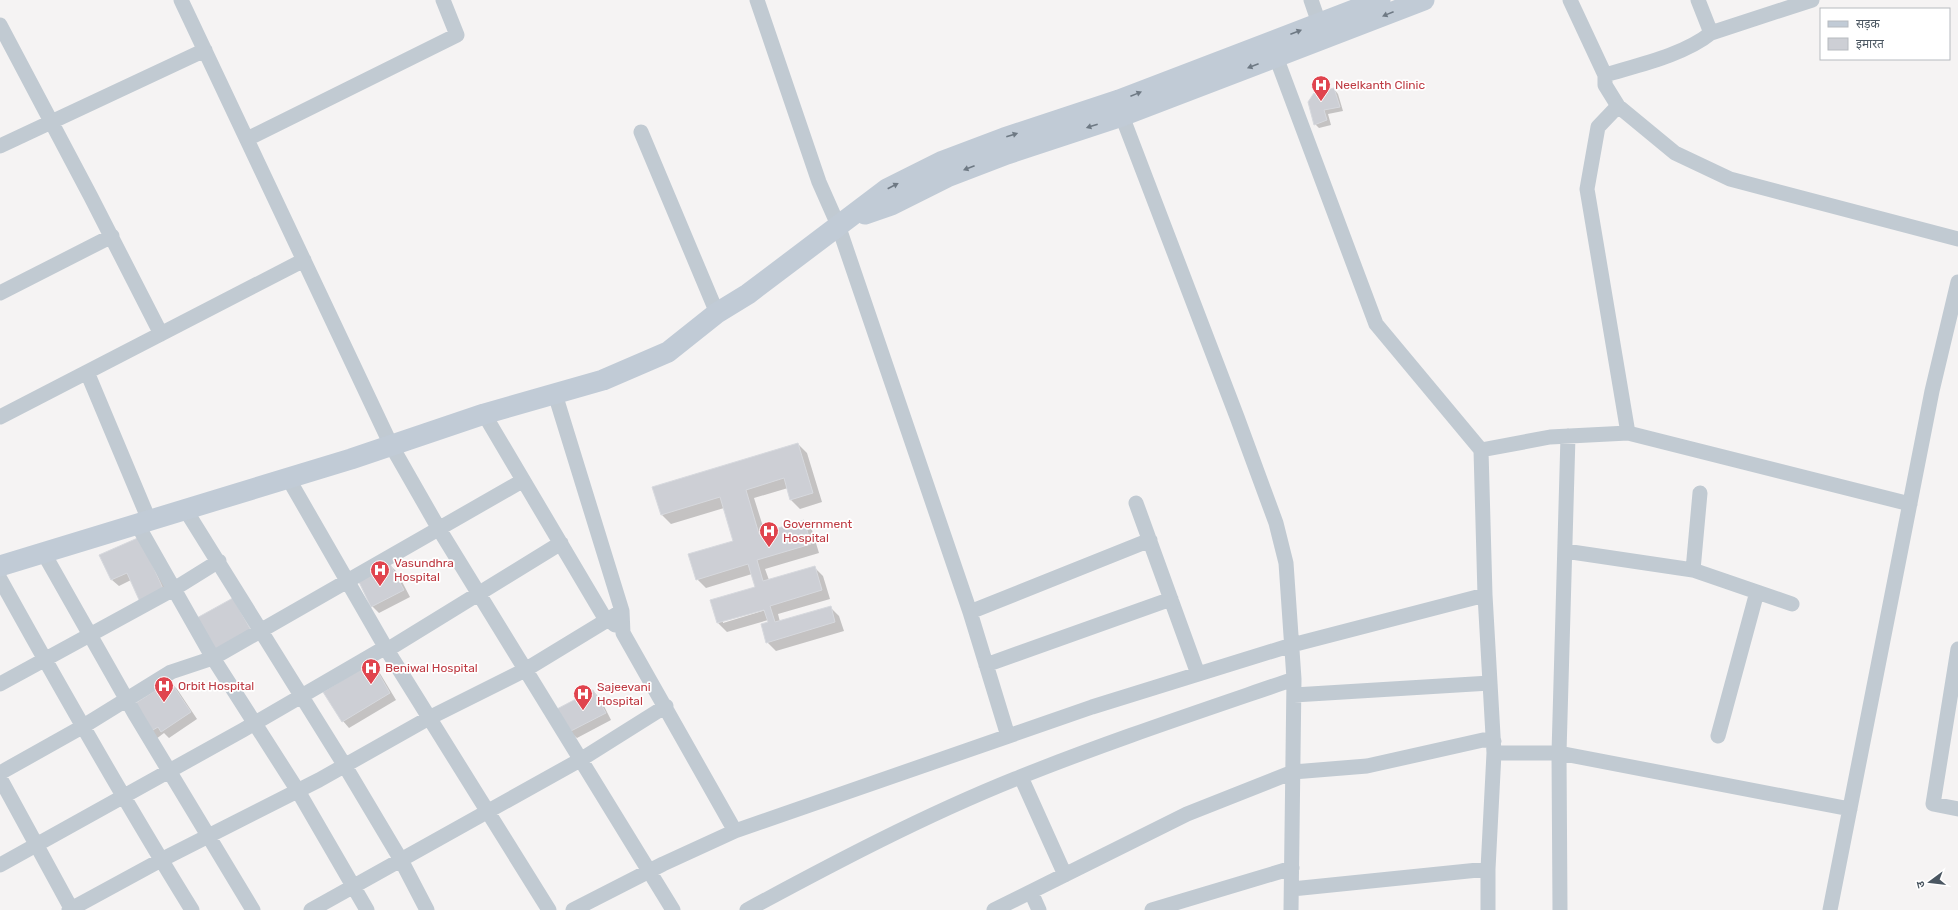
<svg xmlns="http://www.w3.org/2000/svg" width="1958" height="910" font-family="Rubik,'Noto Sans Devanagari',sans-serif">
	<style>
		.shadow { fill: #0003; fill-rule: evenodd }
		.building { fill: #cdcfd5; stroke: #d7d9de }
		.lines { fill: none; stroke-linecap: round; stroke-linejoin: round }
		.street { stroke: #c1cad2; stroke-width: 15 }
		.secondary { stroke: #c1cbd6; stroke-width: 21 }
		.oneway { fill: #6e7984 }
		.labels { text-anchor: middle; stroke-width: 3.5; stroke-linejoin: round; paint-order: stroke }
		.health-label { font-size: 12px; fill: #be3a42; stroke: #fff; text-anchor: start }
	</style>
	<rect width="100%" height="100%" fill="#f5f3f3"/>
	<path class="shadow" d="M1334 89 1338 94 1343 111 1328 114 1331 125 1319 128 1315 124Z
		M798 444 807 453 822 502 800 509 791 500 788 488 754 498 765 533 803 521 812 530 819 553 765 569 769 580 814 567 823 576 830 599 778 614 780 622 830 607 839 616 844 631 776 651 767 642 768 620 727 632 718 623 712 601 756 587 752 574 706 588 697 579 734 541 724 508 671 524 662 515ZM768 607 769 609 723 623V621Z
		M146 545 170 598 131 580 119 586 112 580Z
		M390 565 397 572 410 597 379 613 372 606Z
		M372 664 378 670 396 700 349 728 343 721Z
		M170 682 177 689 197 719 169 738 164 733 156 739 149 732Z
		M593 691 600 698 611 720 577 738 570 732Z"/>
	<path class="building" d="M1334 88 1340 107 1324 110 1327 120 1314 125 1308 102 1314 93Z
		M798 443 813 493 790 500 784 478 746 490 759 534 804 520 811 544 757 560 763 581 815 566 822 590 770 606 775 622 831 606 835 622 766 643 761 624 768 622 764 610 717 623 710 600 755 587 748 564 696 580 688 554 733 541 720 497 661 515 652 487Z
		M140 537 164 591 140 602 127 573 111 580 99 555Z
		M390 564 404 590 371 607 358 580Z
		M233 598 252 632 214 653 195 619Z
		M372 662 390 693 342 722 323 692Z
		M170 681 191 712 161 732 158 727 148 733 131 706Z
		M593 690 606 713 569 732 557 709Z"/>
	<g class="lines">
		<path class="street" d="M181 0 391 445 439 529 673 910
			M757 0 819 182 838 225 970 612 1008 736
			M1311 0 1319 23
			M1570 0 1605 75V85L1618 106 1675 153 1730 179 1958 239
			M1698 0 1711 33
			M0 25 91 197 161 334
			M1276 57 1376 324 1481 450 1485 595
			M1605 75C1638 65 1684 55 1711 33L1812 0
			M1618 106 1598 127 1587 189 1628 433 1910 504
			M1122 116 1237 417 1276 523 1286 563 1294 679 1291 910
			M641 132 717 313
			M247 139 457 35 443 0
			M0 146 205 50
			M0 293 112 236
			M87 372 149 520
			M555 394 622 611 623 633 735 831
			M484 414 603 615 615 625
			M0 417 304 260
			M1481 450 1550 437 1628 433
			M288 478 387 650 549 910
			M1136 503 1198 674
			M185 509 345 766 401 860 427 910
			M137 524 213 658 298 791 367 910
			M1565 551 1693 570 1792 604
			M43 552 136 716 253 910
			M1693 570 1700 493
			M0 579C62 691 125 802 192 910
			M970 612 1150 540
			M1958 649 1933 804 1958 809
			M387 650 561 543
			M986 665 1171 599
			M0 684 174 589 219 561
			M1294 695 1490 683
			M1718 736 1757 592
			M1494 753H1559L1850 809
			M0 773 82 727 171 672 213 658 522 481
			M1021 777 1065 875
			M0 778 72 910
			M0 865 243 730 386 647
			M1292 889 1488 869
			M1031 892 1039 910
			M69 910 161 860 319 780 429 718 525 670 622 611
			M311 910 580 760 666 706
			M573 910 663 864 735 831 1092 707 1292 645 1485 595 1494 753 1488 869V910
			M747 910C834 863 923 816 1015 779 1107 742 1201 711 1294 679
			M994 910 1187 814 1293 772 1367 766 1483 740 1494 741
			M1152 910 1292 868
			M1560 910 1559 753 1568 436
			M1830 910 1932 391 1958 282"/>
		<path class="secondary" d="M865 214 891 205 947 177 1007 154 1122 116 1424 0
			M0 566 351 459 484 414 603 380 668 352 717 313 748 294 887 189 943 161 1004 138 1119 100 1380 0"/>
	</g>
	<defs><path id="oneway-solid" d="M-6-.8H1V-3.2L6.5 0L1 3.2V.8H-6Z"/></defs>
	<g class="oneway">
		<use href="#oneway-solid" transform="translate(1388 14) rotate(158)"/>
		<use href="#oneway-solid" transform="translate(1296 32) rotate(-21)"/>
		<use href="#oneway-solid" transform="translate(1253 66) rotate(159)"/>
		<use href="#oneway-solid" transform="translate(1136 94) rotate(-22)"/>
		<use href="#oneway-solid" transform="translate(1092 126) rotate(162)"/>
		<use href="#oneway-solid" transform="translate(1012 135) rotate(-18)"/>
		<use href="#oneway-solid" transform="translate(969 168) rotate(159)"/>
		<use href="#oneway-solid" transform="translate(893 186) rotate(-27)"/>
	</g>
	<defs>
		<g id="hospital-pin" transform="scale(1)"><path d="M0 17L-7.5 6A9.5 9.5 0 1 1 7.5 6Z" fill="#e0444e" stroke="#fff"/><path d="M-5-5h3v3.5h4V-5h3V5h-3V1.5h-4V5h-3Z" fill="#fff"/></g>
	</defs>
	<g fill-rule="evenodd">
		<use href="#hospital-pin" x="1321" y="85"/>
		<use href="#hospital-pin" x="769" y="531"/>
		<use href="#hospital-pin" x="380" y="570"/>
		<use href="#hospital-pin" x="371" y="668"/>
		<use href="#hospital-pin" x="164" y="686"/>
		<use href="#hospital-pin" x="583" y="694"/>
	</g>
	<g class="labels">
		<g class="health-label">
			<text x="1335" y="89">Neelkanth Clinic</text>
			<text x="783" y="528">Government<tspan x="783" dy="14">Hospital</tspan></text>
			<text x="394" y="567">Vasundhra<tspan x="394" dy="14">Hospital</tspan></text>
			<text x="385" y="672">Beniwal Hospital</text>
			<text x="178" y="690">Orbit Hospital</text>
			<text x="597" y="691">Sajeevani<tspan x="597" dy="14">Hospital</tspan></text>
		</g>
	</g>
	<rect x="1820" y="8" width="130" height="52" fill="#ffffff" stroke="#b7bbc0"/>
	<rect x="1828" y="21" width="20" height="6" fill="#c1cbd6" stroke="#b7bbc0"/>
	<text x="1856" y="28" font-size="12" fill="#4a5661">सड़क</text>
	<rect x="1828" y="38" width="20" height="12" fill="#cdcfd5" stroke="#b7bbc0"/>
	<text x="1856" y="48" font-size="12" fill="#4a5661">इमारत</text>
	<g transform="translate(1930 882) rotate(255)" stroke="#ffffff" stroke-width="3" paint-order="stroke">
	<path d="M0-3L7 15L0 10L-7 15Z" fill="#4a5661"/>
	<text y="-6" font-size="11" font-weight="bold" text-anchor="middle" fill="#4a5661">उ</text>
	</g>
</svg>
